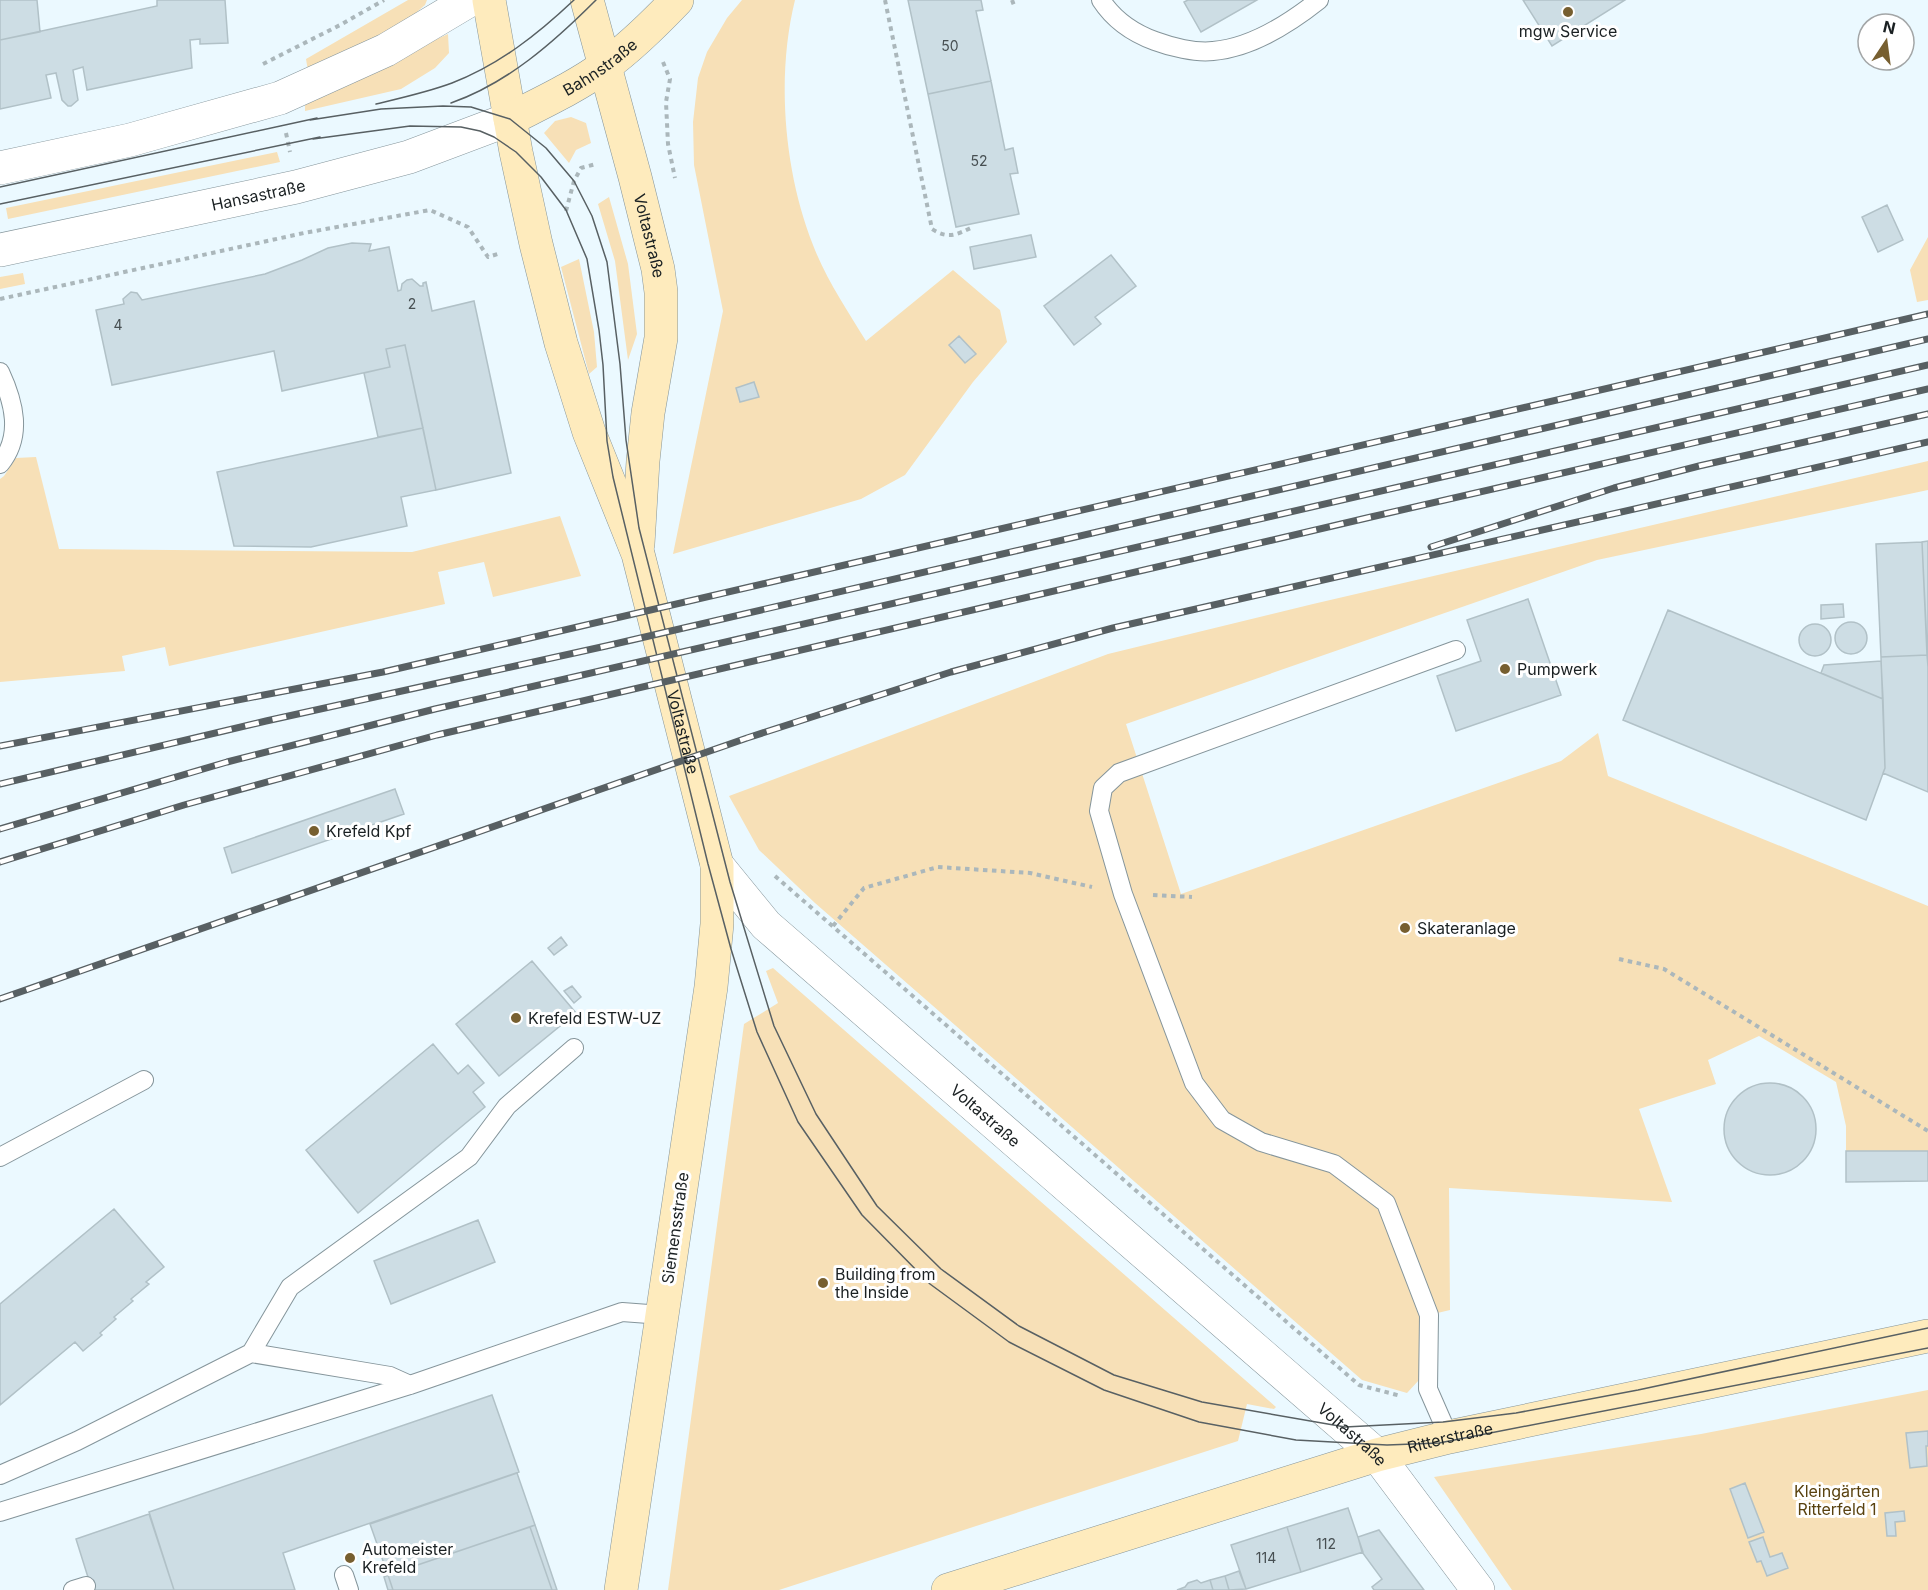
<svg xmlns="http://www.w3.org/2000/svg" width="1928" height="1590" font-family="Inter,sans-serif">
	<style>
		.green { fill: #f7e0b7 }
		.building { fill: #cddde4; stroke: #b1c1c7; stroke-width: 1.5 }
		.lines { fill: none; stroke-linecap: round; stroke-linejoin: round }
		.service-casing { stroke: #85959b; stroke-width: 20 }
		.minor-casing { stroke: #85959b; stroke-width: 34 }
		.tertiary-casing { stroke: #85959b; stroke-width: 34 }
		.secondary-casing { stroke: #85959b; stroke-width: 34 }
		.path { stroke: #abb7bb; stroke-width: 4; stroke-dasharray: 4.5 4.5; stroke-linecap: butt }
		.service { stroke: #fff; stroke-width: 18 }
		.minor { stroke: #fff; stroke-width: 33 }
		.tertiary { stroke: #fff; stroke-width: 33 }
		.secondary { stroke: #feebbd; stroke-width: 33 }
		.tram { stroke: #586063; stroke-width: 1.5 }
		.rail-casing { stroke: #586063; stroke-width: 7 }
		.rail { stroke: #fff; stroke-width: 4.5; stroke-dasharray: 14; stroke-linecap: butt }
		.poi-dot { fill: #775f30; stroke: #fff; stroke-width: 2 }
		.labels { text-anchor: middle; stroke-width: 6; stroke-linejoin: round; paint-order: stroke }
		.number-label { font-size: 14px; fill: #474f52 }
		.poi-label { font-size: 16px; fill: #1a2022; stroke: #fff; text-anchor: start }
		.street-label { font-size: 16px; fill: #1a2022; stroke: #fff }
		.park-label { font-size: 16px; fill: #59420f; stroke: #fff }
	</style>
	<rect width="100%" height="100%" fill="#ebf9ff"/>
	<path class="green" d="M408 0H427L425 5 396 30 308 71 306 59Z
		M742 0H795C776 77 784 171 813 245 826 279 847 310 866 341L953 270 1000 310 1007 342 973 382 905 475 861 499 673 554 723 311 694 165 693 122 698 78 707 52 727 18Z
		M448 34 449 53 435 68 401 89 305 111V99Z
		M571 117 586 123 591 143 576 150 569 163 544 133 555 121Z
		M277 152 280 162 8 219 6 208Z
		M609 197 628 264 637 334 628 360 615 261 598 204Z
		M1928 237V300L1917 302 1910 270Z
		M579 259 594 332 597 367 589 374 561 267Z
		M23 273 25 284 0 289V277Z
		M36 457 59 549 412 552 560 516 581 576 493 597 484 562 438 572 445 604 169 666 165 647 122 656 125 671 0 682V479L4 476 16 458Z
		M1928 461V490L1597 560 1126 724 1181 894 1561 761 1598 733 1608 776 1928 906V1151H1846V1126L1836 1082 1759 1036 1708 1060 1716 1084 1639 1109 1672 1202 1449 1188 1450 1310 1429 1315 1421 1319 1419 1380 1407 1393 1362 1380 815 903 759 850 729 796 1108 654 1313 604Z
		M773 968 1276 1407 1274 1409 1247 1404 1238 1441 779 1590H668L744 1024 778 1003 766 971Z
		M1928 1390V1590H1512L1434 1477 1701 1434Z"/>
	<path class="building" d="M0 0H37L40 32 0 40Z
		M157 0H225L228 43 200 44V39L190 40 192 68 87 90 83 67 73 70 78 100 71 106H68L62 100 56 73 46 75 51 98 0 109V40L157 6Z
		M908 0H981L983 10 976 11 991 81 928 94Z
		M1188 0H1257L1201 32 1184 2Z
		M1523 0H1625L1552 46Z
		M991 81 1005 150 1013 148 1018 173 1010 174 1019 214 956 227 928 94Z
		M1887 205 1903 240 1878 252 1862 217Z
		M1031 235 1036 257 974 269 970 247Z
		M352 243 371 244 369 251 389 247 398 291 401 290 402 284 407 280 412 279 420 286H423V283L426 282 432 311 474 301 511 473 436 490 405 345 386 349 390 367 282 391 274 351 112 385 96 310 124 304 123 299 131 292 137 293 142 300 265 274 302 260 328 248Z
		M1111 255 1136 286 1095 317 1101 324 1074 345 1044 306Z
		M959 336 976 354 965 363 949 345Z
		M405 345 423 428 378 437 364 373 390 367 386 349Z
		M754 382 759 397 740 402 736 388Z
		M423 428 436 490 401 497 407 526 311 547 234 546 217 472Z
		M1928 541V667L1922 542Z
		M1922 542 1927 655 1881 657 1876 544Z
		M1528 599 1561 695 1456 731 1437 676 1481 661 1467 620Z
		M1843 604 1844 617 1821 619V605Z
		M1668 610 1883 699 1885 768 1866 820 1623 720Z
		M1835 638a16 16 0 1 1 32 0a16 16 0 1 1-32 0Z
		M1799 640a16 16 0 1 1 32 0a16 16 0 1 1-32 0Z
		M1927 655 1928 667V792L1883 773 1885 768 1881 657Z
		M1881 661 1883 699 1821 673 1824 665Z
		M395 789 404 814 232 873 224 848Z
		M561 937 567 945 554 955 548 948Z
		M532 961 576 1013 499 1076 456 1024Z
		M572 986 581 997 574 1003 564 991Z
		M433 1044 458 1074 468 1065 484 1083 473 1092 485 1107 358 1213 306 1150Z
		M1724 1129a46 46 0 1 1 92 0a46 46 0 1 1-92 0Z
		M1846 1151H1928V1181L1846 1182Z
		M114 1209 164 1267 146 1282 149 1284 131 1299 133 1301 114 1317 116 1319 100 1333 102 1335 83 1351 75 1342 0 1405V1304Z
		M478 1220 495 1262 391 1304 374 1261Z
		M492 1395 519 1472 283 1553 295 1590H174L149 1512Z
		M1928 1431V1446H1926L1927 1466 1910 1468 1906 1433Z
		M517 1473 535 1525 388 1575 370 1524Z
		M1745 1483 1764 1532 1748 1538 1730 1489Z
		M1348 1508 1363 1552 1301 1572 1287 1527Z
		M1904 1511 1905 1521 1895 1522 1896 1536H1887L1885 1513Z
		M149 1514 174 1590H92L76 1539Z
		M535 1525 557 1590H552L530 1527Z
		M530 1527 552 1590H393L388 1575Z
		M1287 1527 1301 1572 1246 1589 1231 1545Z
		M1379 1530 1424 1590H1374L1372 1587 1382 1579 1362 1552 1358 1537Z
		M1763 1537 1770 1557 1782 1553 1788 1568 1767 1576 1761 1561 1757 1562 1749 1542Z
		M1239 1571 1246 1589 1229 1590 1225 1576Z
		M388 1575 393 1590H388L384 1577Z
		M1225 1576 1229 1590H1213L1210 1580Z
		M1197 1580 1201 1583 1210 1580 1213 1590H1177L1185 1587 1188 1583Z"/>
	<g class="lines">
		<g class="service-casing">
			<path id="service" d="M1101 0C1114 20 1133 33 1155 41 1171 47 1195 53 1213 51 1251 48 1290 23 1319 0
				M0 372C14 402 23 436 0 464
				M0 1157 144 1080
				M251 1353 290 1287 469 1157 507 1106 574 1048
				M1449 1437 1428 1389 1429 1315 1386 1203 1334 1164 1261 1142 1222 1120 1194 1083 1123 894 1099 811 1103 788 1119 773 1456 650
				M0 1475 77 1441 251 1353 390 1376 410 1385
				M0 1512 410 1385 622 1312 662 1315
				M344 1575 349 1590
				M73 1590 86 1586"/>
		</g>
		<g class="minor-casing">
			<g id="minor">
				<path id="s1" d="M717 865 766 925 1377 1455 1478 1590"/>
			</g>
		</g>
		<g class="tertiary-casing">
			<g id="tertiary">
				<path d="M0 168 130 140 280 98 386 50 470 0"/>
				<path id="s2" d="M0 250 296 187 409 157 510 119"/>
			</g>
		</g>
		<g class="secondary-casing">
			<g id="secondary">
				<path id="s3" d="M489 0 516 152 536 244 561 343 589 432 638 554 717 865V924L711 987 621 1590"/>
				<path id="s4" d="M587 0 635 177 658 269 661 292V338L648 413 643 461 638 544"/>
				<path id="s5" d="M510 119C543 102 576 87 606 65 632 46 655 23 677 0"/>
				<path id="s6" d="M948 1590 1377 1455 1449 1437 1928 1336"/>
			</g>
		</g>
		<path class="path" d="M885 0 932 229C949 240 957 234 973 227
			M1012 0 1015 8
			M663 62 670 79 666 102 668 144 675 178
			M263 64 342 24 384 0
			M286 133 290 152
			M566 211 574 181 581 168 596 164
			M0 299 304 233 430 210 468 227 488 257 501 253
			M775 876 1359 1385 1401 1396
			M1153 895 1192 897
			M833 926 864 888 938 867 1030 873 1092 887
			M1619 959 1664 969 1928 1131"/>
		<use href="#service" class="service"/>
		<use href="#minor" class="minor"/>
		<use href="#tertiary" class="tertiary"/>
		<use href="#secondary" class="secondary"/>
		<path class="tram" d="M451 103C508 83 554 42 596 0
			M376 104C401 98 428 92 452 83 499 65 538 34 574 0
			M310 120 381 109 443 106 471 107 510 119 546 148 574 181 592 216 607 262 620 364 626 440 639 528 730 882 774 1026 816 1114 877 1206 941 1269 1019 1326 1114 1375 1202 1402 1345 1427 1443 1422 1516 1413 1638 1390 1928 1328
			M313 139 410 126 461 127 480 131 494 137 516 152 541 177 566 210 587 259 599 330 603 365 607 441 613 477 708 864 731 949 757 1032 798 1122 862 1215 930 1284 1009 1342 1104 1390 1199 1422 1296 1440 1387 1445 1439 1443 1928 1348
			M0 187 317 118
			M0 204 320 137"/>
		<g class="rail-casing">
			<path id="rail" d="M1431 547 1614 488 1699 466 1928 414
				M0 746 383 672 1928 314
				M0 784 266 721 606 646 1928 339
				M0 829 227 762 435 709 1928 365
				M0 862 184 805 437 735 1371 517 1928 389
				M0 999 747 738 951 672 1113 628 1928 442"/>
		</g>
		<use href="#rail" class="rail"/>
	</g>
	<g class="poi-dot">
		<circle cx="1568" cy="12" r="6"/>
		<circle cx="1505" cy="669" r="6"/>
		<circle cx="314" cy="831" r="6"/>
		<circle cx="1405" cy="928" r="6"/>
		<circle cx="516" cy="1018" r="6"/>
		<circle cx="823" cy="1283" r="6"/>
		<circle cx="350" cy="1558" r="6"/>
	</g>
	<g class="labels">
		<g class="number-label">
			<text x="950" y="51">50</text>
			<text x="979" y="166">52</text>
			<text x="412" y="309">2</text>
			<text x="118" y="330">4</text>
			<text x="1326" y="1549">112</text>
			<text x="1266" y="1563">114</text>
		</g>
		<g class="poi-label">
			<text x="1568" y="37" text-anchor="middle">mgw Service</text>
			<text x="1517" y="675">Pumpwerk</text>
			<text x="326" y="837">Krefeld Kpf</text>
			<text x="1417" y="934">Skateranlage</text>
			<text x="528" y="1024">Krefeld ESTW-UZ</text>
			<text x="835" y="1280">Building from<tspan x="835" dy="18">the Inside</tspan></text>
			<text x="362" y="1555">Automeister<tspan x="362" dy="18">Krefeld</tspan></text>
		</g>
		<g class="street-label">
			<text dy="6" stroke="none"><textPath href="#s5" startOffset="104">Bahnstraße</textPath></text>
			<text dy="6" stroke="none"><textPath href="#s2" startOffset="264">Hansastraße</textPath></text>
			<text dy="6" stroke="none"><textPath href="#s4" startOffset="244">Voltastraße</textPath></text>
			<text dy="6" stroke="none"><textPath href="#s3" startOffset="759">Voltastraße</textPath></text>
			<text dy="6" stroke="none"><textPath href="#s1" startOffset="368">Voltastraße</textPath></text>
			<text transform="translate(675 1228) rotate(-82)" y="6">Siemensstraße</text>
			<text dy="6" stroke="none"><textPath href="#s1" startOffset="854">Voltastraße</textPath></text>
			<text dy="6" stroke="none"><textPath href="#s6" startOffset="525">Ritterstraße</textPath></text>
		</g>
		<g class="park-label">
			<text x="1837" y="1497">Kleingärten<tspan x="1837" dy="18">Ritterfeld 1</tspan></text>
		</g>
	</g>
	<g transform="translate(1886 42) rotate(13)"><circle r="28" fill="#ffffff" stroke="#a3a6a7" stroke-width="1.5"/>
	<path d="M0-4.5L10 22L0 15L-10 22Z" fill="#775f30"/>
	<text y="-9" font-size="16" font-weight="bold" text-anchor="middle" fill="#1a2022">N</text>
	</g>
</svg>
